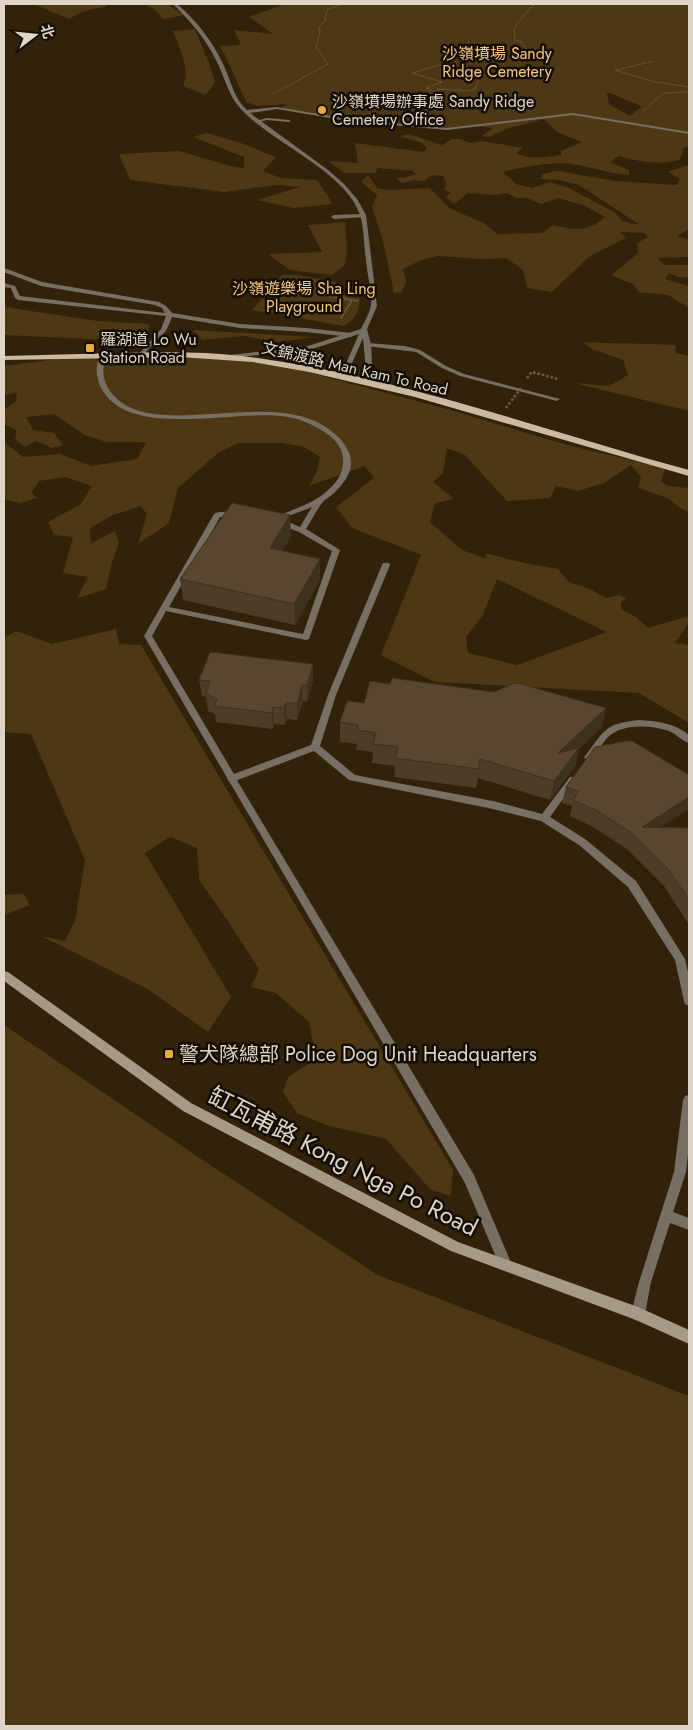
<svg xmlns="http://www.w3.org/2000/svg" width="693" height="1730" font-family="Jost,'Noto Sans SC',sans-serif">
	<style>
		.green { fill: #4e3713; fill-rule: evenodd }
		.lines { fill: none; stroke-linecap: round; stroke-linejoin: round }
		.path-far2 { stroke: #6e604b; stroke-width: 1; stroke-dasharray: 2 1; stroke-linecap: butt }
		.path-far1 { stroke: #6e604b; stroke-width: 2; stroke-dasharray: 2 1; stroke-linecap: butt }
		.path { stroke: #6e604b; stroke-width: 2.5; stroke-dasharray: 2.5 2; stroke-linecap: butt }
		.lane { fill: #776f64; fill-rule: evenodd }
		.street { fill: #776f64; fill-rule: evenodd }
		.secondary { fill: #a69987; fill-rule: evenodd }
		.primary { fill: #cbb9a2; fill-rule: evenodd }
		.path-bridge { stroke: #6e604b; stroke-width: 2.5; stroke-dasharray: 2.5 2; stroke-linecap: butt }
		.wall { fill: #4c3c28 }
		.shaded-wall { fill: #3e3120 }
		.building { fill: #58462e; stroke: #3e3120 }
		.poi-dot { fill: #eca93b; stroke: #140d04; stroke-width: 2 }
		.labels { text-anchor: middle; stroke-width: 5; stroke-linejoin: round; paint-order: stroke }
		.far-park-label { font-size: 16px; fill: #f8c57e; stroke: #140d04 }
		.far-poi-label { font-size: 16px; fill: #dfd5c7; stroke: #140d04; text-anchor: start }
		.far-street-label { font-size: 16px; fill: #dfd5c7; stroke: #140d04 }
		.poi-label { font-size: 20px; fill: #dfd5c7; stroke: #140d04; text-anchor: start }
		.near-street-label { font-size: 24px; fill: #dfd5c7; stroke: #140d04 }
	</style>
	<rect width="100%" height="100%" fill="#322209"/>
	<path class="green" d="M33 4H108L105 7C93 9 80 11 70 19Z
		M143 4H167L184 15 163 19 154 9Z
		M285 4H689V147L683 148V152L679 160C653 165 643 162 619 156L610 162 629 170V175C609 174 592 167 572 164 551 161 523 167 503 172L516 184 532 188 550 182 569 188 616 213 622 221 640 225 579 185 560 180 540 179 543 174 557 171 616 181 677 185 680 179 668 172 689 165V229L677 236 689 240V257L658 258 664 265H689V277L681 278 669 273 665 279 689 286V308L668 295 639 292 633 284 611 275 638 253 637 243 648 237 644 233 620 232 626 238 590 256 552 292 527 288 523 270 506 258 482 259 438 256 421 260 403 269 406 281 402 292 394 293 383 241 372 207 377 195 361 182 368 175 377 188C394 192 411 188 430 188L449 208 484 223 497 234 542 233 553 225C573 230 589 232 605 217L585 206 558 198 541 204 527 198H516L507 193 494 195 468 193 454 204 446 197 451 193 444 190 446 183 443 176C435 175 430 174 425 181L414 180 402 183 395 178 406 177 416 174 412 171 377 168 376 173H344L329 161 358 163 355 143 423 152 427 149 422 143 400 136 409 134 442 145 452 139H460L470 143 483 141 523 148 516 153C528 160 548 157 561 155V151L582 142 557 132 544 119 509 128 489 137 482 136 493 128 478 126 447 129 348 120 279 109 287 104 257 106 246 102 225 55 219 46 241 45 234 30 273 34 249 17ZM607 92 641 106V107L630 116 609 104Z
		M195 29 209 63 215 82 206 95 183 86C191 68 179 48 173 31Z
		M206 133 241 143 276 157 263 171 280 178 317 180 333 204 293 208 257 200 300 187 277 185 224 192 130 180 119 154 180 151 230 166 244 168V157L193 137Z
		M345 222 347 249 345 265 332 275 290 270 268 254 322 252 308 225Z
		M282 275H297L336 282 333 293 360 298C359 311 357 318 344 326L252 310Z
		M4 307 98 321 149 324 148 335 132 341 4 335Z
		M193 330 313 337 279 342 244 336 202 340Z
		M583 342C613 344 644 343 675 345L676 353 689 356V411L574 383 609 386 628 375 623 360 592 349Z
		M87 355H197L273 363 447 409 567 445 665 468 661 482 668 486 689 488V512C680 510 676 504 669 499 664 496 645 491 638 487L641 477 631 465 604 483 578 491 556 486 550 498 507 501 465 455 447 448 443 473 433 482 454 499 435 503 430 522 462 550 487 559 485 553 524 563 558 569 569 582 590 589 606 598 619 595 627 598 621 602V609L636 617 648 628 689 616V622L675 643 689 645V723L639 693 435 682 381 655 421 555 352 528 336 507 374 478 365 466 309 486 317 471 320 457 304 447 281 443H239L219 452 178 488 169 523 138 544 147 514 141 506 113 515 90 528 91 543 115 531 119 543 112 562 106 589 77 598 88 577 63 573 73 537 54 535 48 522 81 504 92 486 65 477 39 481 31 493 38 498 19 503 4 499V442L23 457 60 454 91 466 137 459 146 442H106L85 435 54 414 26 417 33 430 54 433 63 445 52 448 36 441 25 447 15 439 17 431 4 424V410L16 401 17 393 4 395V366ZM497 579 607 632 517 665 468 653 466 637 483 615Z
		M116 629 119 644 141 645 453 1170 451 1196 430 1189 386 1139 326 1125 297 1113 283 1092 288 1077 316 1059 309 1022 276 993 251 987 259 969 228 921 199 880 197 848 170 837 145 853 231 997 208 1032 149 990 41 936 65 941 75 921 85 860 31 734 4 732V638L16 631 52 644Z
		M24 894 30 905 4 915V895Z
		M4 1025 204 1161 378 1275 689 1396V1726H4Z"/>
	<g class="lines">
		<path class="path-far2" d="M615 70 651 81 689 87
			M616 70 654 61
			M273 94 328 64 316 47 320 32 319 27 325 21 327 10 342 4
			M441 94 437 89 470 91 475 89 481 75
			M643 111 664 93 689 92
			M421 113 437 104 441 94 426 88 442 82 412 73 443 64 466 73 529 79 545 70 546 63 531 57 522 42 515 40 514 28 530 8 536 4"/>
		<path class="path-far1" d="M309 295 312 290 330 292 328 296 358 301
			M341 318 352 300"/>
		<path class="path" d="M527 378 532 372 558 379"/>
		<path class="lane" d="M267 118 289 120 291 121 289 122 267 120 258 122 256 121Z
			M363 214 366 216 365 217 334 219 331 217 334 215Z
			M4 268 42 282 159 302 166 306 172 313 240 324 306 328 351 333 354 335 351 337 306 332 240 328 172 317 166 331 141 357 138 355 161 329 166 316 18 300 15 298 11 288 4 287V283L15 286 20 296 165 313 162 308 155 305 41 286 4 272Z
			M368 343 405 346 420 350 446 366 464 374 560 399 557 401 460 376 442 368 416 352 366 346V344Z
			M104 353 107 355C102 366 102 377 108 388 146 450 278 379 336 435 344 442 352 453 351 465 350 476 341 486 333 494 330 497 325 499 322 503 316 511 311 521 306 529L340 550 309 639 306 640 166 611 152 636 234 774 311 745 328 695 382 565 383 563H389L390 565 336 695 320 746 355 775 493 801 542 814 570 777H576L578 779 576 781 550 817 585 839 636 881 685 959 689 977V1006L685 1004 684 1001 675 960 628 887 579 845 541 821 493 809 349 780 314 751 235 781H229L144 636 214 514C220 510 235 512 241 516L237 518 220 517 169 607 303 634 332 551 299 532 275 523 271 519C276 515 283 514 288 512 302 506 317 501 328 490 339 481 346 468 342 453 340 444 331 436 323 431 312 424 300 419 288 417 239 408 133 440 103 391 98 383 96 375 97 366 98 360 100 356 104 353ZM312 507 300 527 281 519Z
			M639 720C656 721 675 723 689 735V743C682 741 676 734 669 731 652 725 622 723 608 737 602 743 598 752 592 759H586L584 757 586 755C605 730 604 724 639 720Z
			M689 1095V1146L686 1172 673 1212 689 1218V1230L670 1223 651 1282 645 1314 643 1319 638 1321 633 1319 631 1314 639 1282 674 1172 683 1100 685 1096Z"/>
		<path class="street" d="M173 4H177C197 21 213 42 224 66 231 81 234 99 247 110L277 107 348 119 447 128 573 113 689 132V134L573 115 447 130 348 121 277 109 250 113 328 170 344 184 357 199 366 215 377 306 367 329 371 345 373 383 370 385 367 383 363 338 346 377 343 379 340 377 359 334 309 350 228 358V356L230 355 308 346 361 329C364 322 370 313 371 305 372 292 367 273 366 260 364 246 364 228 360 215 346 171 270 142 240 108 229 96 225 79 218 64 207 40 191 22 173 4Z
			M232 776 235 777 474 1175 512 1265 511 1269 506 1271 501 1269 465 1183 229 781 227 779Z"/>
		<path class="secondary" d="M4 971 8 972 191 1103 458 1242 638 1307 689 1330V1344L636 1320 451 1251 183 1111 4 981Z"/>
		<path class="primary" d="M117 353C159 352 201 351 242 356 395 375 541 430 689 470V476L415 397 309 372 253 362 180 357 4 360V356Z"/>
		<path class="path-bridge" d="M506 408 521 388"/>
	</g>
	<path class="wall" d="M291 536 282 551 320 559V580L295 625 183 600 180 579Z
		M313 664V681L307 702 303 701 297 720 287 719 285 725 274 724 273 729 216 722 215 714 208 711 206 697 202 696 199 680Z
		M390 684 494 692 606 708 602 727 579 749 575 767 550 800 478 778 476 788 394 777 395 766 372 763 373 752 356 750 357 744 340 742V722L364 703Z
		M595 747 662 827 689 828V925L664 886 627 849 593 827 570 816 572 806 562 803 566 787Z"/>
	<path class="shaded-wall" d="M290 515 291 536 271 569 270 548Z
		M320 559V580L295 625 294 604Z
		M313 664V681L307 702V685Z
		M302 685 303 701 297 720V704Z
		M286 702 287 719 285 725 284 708Z
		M273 707 274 724 273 729 272 713Z
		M606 708 602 727 579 749 575 767 550 800 554 781 558 753Z
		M689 797V809L640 841 642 827Z"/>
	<path class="building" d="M232 503 290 515 270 548 320 559 294 604 180 579Z
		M210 652 313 664 307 685H302L297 704 286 702 284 708 273 707 272 713 214 706 217 699 206 694 210 681 199 680Z
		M392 678 494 692 514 683 521 684 606 708 558 753 579 748 554 781 480 759 478 769 395 758 398 747 373 744 376 733 357 730 358 725 340 722 347 701 364 703 370 681 390 684Z
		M626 741H632L689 775V797L642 827 689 828V900L669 870 632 833 597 811 573 800 579 791 566 787 595 747Z"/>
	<g class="poi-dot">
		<circle cx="322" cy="110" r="5"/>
		<rect x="85" y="343" width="10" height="10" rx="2.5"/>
		<rect x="164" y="1049" width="10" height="10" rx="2.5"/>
	</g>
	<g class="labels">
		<g class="far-park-label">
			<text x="497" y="59">沙嶺墳場 Sandy<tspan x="497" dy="18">Ridge Cemetery</tspan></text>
			<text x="304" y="294">沙嶺遊樂場 Sha Ling<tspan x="304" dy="18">Playground</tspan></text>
		</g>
		<g class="far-poi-label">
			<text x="332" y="107">沙嶺墳場辦事處 Sandy Ridge<tspan x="332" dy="18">Cemetery Office</tspan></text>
			<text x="100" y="345">羅湖道 Lo Wu<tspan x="100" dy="18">Station Road</tspan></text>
		</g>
		<g class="far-street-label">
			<text transform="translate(355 368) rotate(13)" y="6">文錦渡路 Man Kam To Road</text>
		</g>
		<g class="poi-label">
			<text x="179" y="1061">警犬隊總部 Police Dog Unit Headquarters</text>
		</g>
		<g class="near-street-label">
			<text transform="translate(343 1162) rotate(27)" y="8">缸瓦甫路 Kong Nga Po Road</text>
		</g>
	</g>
	<rect width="693" height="1730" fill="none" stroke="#dfd5c7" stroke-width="10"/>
	<g transform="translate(35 35) rotate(74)" stroke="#140d04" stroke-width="4" paint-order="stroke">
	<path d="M0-4L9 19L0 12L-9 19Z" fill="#dfd5c7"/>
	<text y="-8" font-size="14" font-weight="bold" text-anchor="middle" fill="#dfd5c7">北</text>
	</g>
</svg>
